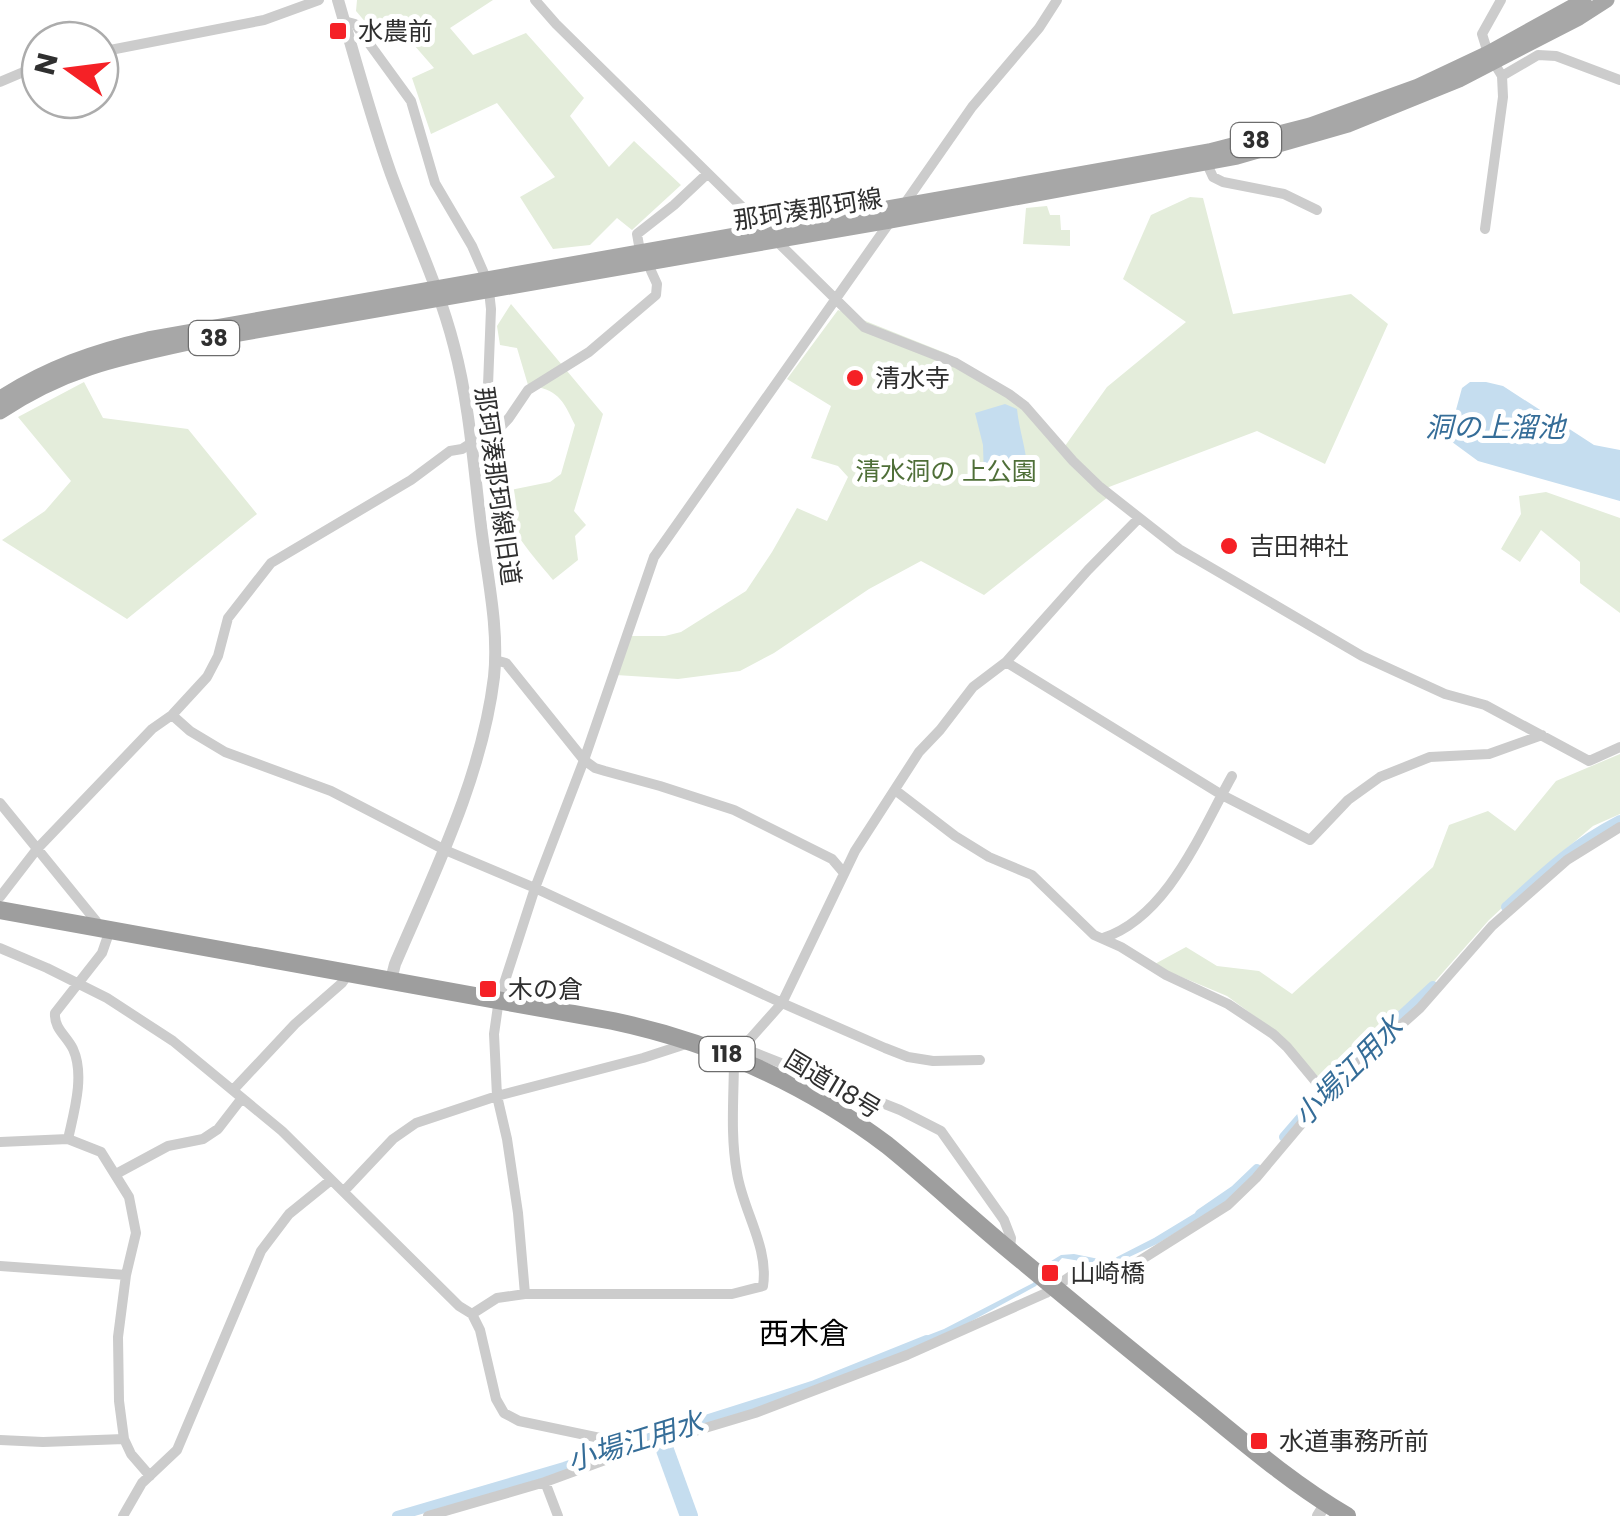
<svg xmlns="http://www.w3.org/2000/svg" width="1620" height="1516" font-family="Poppins,'Noto Sans JP',sans-serif">
	<style>
		.green { fill: #e4eddb }
		.water { fill: #c5ddef }
		.lines { fill: none; stroke-linecap: round; stroke-linejoin: round }
		.canal { stroke: #c5ddef; stroke-width: 10 }
		.river { stroke: #c5ddef; stroke-width: 18 }
		.minor { stroke: #ccc; stroke-width: 10 }
		.tertiary { stroke: #ccc; stroke-width: 12 }
		.primary { stroke: #a7a7a7; stroke-width: 15 }
		.trunk { stroke: #9e9e9e; stroke-width: 18 }
		.poi-dot { fill: #f52126; stroke: #fff; stroke-width: 4 }
		.labels { text-anchor: middle; stroke-width: 10; stroke-linejoin: round; paint-order: stroke }
		.shield { fill: #fff; stroke: #6d6d6d; stroke-width: 2.5 }
		.shield-label { font-size: 22px; font-weight: bold; fill: #2f2f2f }
		.poi-label { font-size: 25px; fill: #2f2f2f; stroke: #fff; text-anchor: start }
		.street-label { font-size: 25px; fill: #2f2f2f; stroke: #fff }
		.park-label { font-size: 25px; fill: #4f6f38; stroke: #fff }
		.water-label { font-size: 28px; font-style: italic; fill: #356d98; stroke: #fff }
		.quarter-label { font-size: 30px; fill: #000; stroke: #fff }
	</style>
	<rect width="100%" height="100%" fill="#fff"/>
	<path class="green" d="M357 0H493L450 28 473 55 526 33 584 98 570 116 609 167 634 141 681 185 632 230 617 218 590 245 553 249 520 197 555 177 497 103 431 134 412 78 434 68 414 45 384 44 356 11Z
		M1190 197 1203 198 1233 314 1351 294 1388 324 1325 464 1257 431 1101 490 1108 497 984 595 921 561 869 589 774 653 740 671 678 679 616 675 631 636H665L681 632 746 591 772 552 797 508 827 521 848 477 838 466 811 458 831 406 787 379 838 310 948 354 979 379 1021 407 1060 453 1107 387 1186 322 1123 279 1151 215Z
		M1047 206 1050 215H1060L1061 230H1070V246L1023 244 1026 208Z
		M511 304 603 414 574 511 586 525 575 536 578 560 553 580C536 559 497 519 505 491L550 482 561 474 575 425C562 398 558 390 528 385L517 348 500 345 497 326Z
		M84 382 103 418 188 429 257 514 127 619 2 540 45 511 71 481 18 417Z
		M1546 492 1620 518V613L1580 583V562L1541 530 1520 562 1501 549 1521 514 1519 496Z
		M1620 754V814L1593 826 1560 854 1489 920 1423 995 1324 1083 1279 1034 1227 996 1153 965 1186 947 1217 966 1259 971 1292 994 1433 867 1449 825 1488 811 1515 831 1556 781Z"/>
	<path class="water" d="M1470 382H1486L1503 386 1594 445 1620 450V501L1478 461 1448 439 1462 388Z
		M1005 404 1017 409C1019 431 1028 453 1027 474L1014 486 996 484 984 478 983 445 975 413Z
		M1210 1204 1213 1210 1157 1244 1110 1266 1062 1258 1036 1286 946 1335 916 1347 913 1341 944 1329 1033 1283 1048 1263 1061 1255 1074 1254 1109 1261 1154 1238Z"/>
	<g class="lines">
		<path class="canal" d="M1506 907C1544 872 1573 844 1620 820
			M1284 1137 1341 1071 1433 986
			M1200 1214 1235 1190 1257 1169
			M397 1516 564 1467 636 1442 772 1399 815 1385 927 1340"/>
		<path class="river" d="M665 1450 689 1516"/>
		<path class="minor" d="M535 0 556 24 864 327 956 363 1009 394 1025 406 1073 461 1100 487 1179 549 1210 567 1362 656 1445 694 1485 705 1589 761 1620 747
			M344 21 355 24 411 101 435 183 472 246 486 278
			M100 52 264 20 319 0
			M1502 76 1538 55 1556 56 1620 80
			M0 82 40 65
			M1207 164 1213 177 1223 182 1284 194 1317 210
			M903 206 972 107 1039 28 1057 0
			M1485 229 1503 97 1502 76 1488 53 1482 34 1501 0
			M640 251 637 234 674 205 707 174
			M486 436 491 309 489 291
			M495 660 506 663 584 760 595 768 605 771 660 786 734 810 832 859 844 873
			M1006 662 1222 795 1310 840 1348 800 1380 777 1430 757 1489 754 1542 735
			M172 715 190 731 225 752 331 791 445 850 535 888 782 1003 885 1048 908 1057 933 1061 980 1060
			M895 790 955 836 989 857 1032 875 1094 935 1121 947 1166 975 1228 1004 1273 1034 1287 1047 1326 1094
			M0 803 87 910 96 921 97 926
			M0 897 37 849 152 729 172 715 207 677 218 656 228 618 271 563 411 480 450 451 462 449 479 438 495 433 509 418 528 390 589 352 656 295 657 284 647 262
			M1103 938C1168 917 1201 831 1232 776
			M0 948 47 968 107 998 173 1041 282 1131 459 1306 472 1314 480 1330 496 1399 504 1413 519 1421 600 1438 628 1437 635 1449
			M743 1048 900 1110 941 1131 1004 1220 1011 1238 1010 1249
			M234 1089 295 1024 342 983 349 973
			M68 1139C74 1112 85 1075 73 1049 66 1035 54 1029 55 1013L102 953 110 930
			M0 1142 68 1139 101 1152 129 1197 136 1233 126 1275 118 1337 119 1401 124 1439 131 1454 150 1476
			M116 1174 168 1146 203 1139 218 1129 242 1098
			M344 1191 393 1139 416 1123 497 1096 643 1058 689 1043
			M0 1266 126 1275
			M525 1294 518 1213 507 1139 497 1096 494 1034 499 999 535 888 584 760 654 557 892 219
			M472 1314 497 1298 525 1294H732L763 1286C769 1247 743 1211 737 1173 730 1135 734 1095 734 1057L782 1003 855 851 919 752 940 730 973 687 1006 662 1088 570 1139 518
			M0 1440 43 1442 124 1439
			M545 1482 558 1516
			M123 1516 142 1483 177 1450 261 1251 289 1214 331 1180
			M428 1516 545 1482 635 1449 755 1413 907 1355 1046 1293 1071 1276 1096 1277 1125 1270 1228 1205 1256 1178 1335 1084 1420 1008 1492 926 1567 860 1620 827"/>
		<path class="tertiary" d="M338 0C355 58 371 118 391 174 412 231 439 287 454 346 470 406 474 472 482 534 488 580 499 630 494 677 482 777 434 873 395 964L391 980
			M1318 1516 1326 1503"/>
		<path class="primary" d="M0 398C47 368 94 351 148 339L1209 151 1310 125 1418 86 1488 53 1584 0
			M0 412C64 369 119 358 193 342L890 221 1237 157 1348 125 1459 80 1579 18 1607 0"/>
		<path class="trunk" d="M0 910 613 1021C712 1042 805 1083 887 1145 928 1178 967 1215 1008 1249 1074 1304 1140 1358 1207 1412 1252 1449 1296 1486 1347 1516"/>
	</g>
	<g class="poi-dot">
		<rect x="328" y="21" width="20" height="20" rx="5"/>
		<circle cx="855" cy="378" r="10"/>
		<circle cx="1229" cy="546" r="10"/>
		<rect x="478" y="979" width="20" height="20" rx="5"/>
		<rect x="1040" y="1263" width="20" height="20" rx="5"/>
		<rect x="1249" y="1431" width="20" height="20" rx="5"/>
	</g>
	<g class="labels">
		<g class="shield">
			<rect x="1231" y="123" width="50" height="34" rx="8"/>
			<rect x="189" y="321" width="50" height="34" rx="8"/>
			<rect x="699.5" y="1037" width="55" height="34" rx="8"/>
		</g>
		<g class="shield-label">
			<text x="1256" y="148">38</text>
			<text x="214" y="346">38</text>
			<text x="727" y="1062">118</text>
		</g>
		<g class="poi-label">
			<text x="358" y="40">水農前</text>
			<text x="875" y="387">清水寺</text>
			<text x="1249" y="555">吉田神社</text>
			<text x="508" y="998">木の倉</text>
			<text x="1070" y="1282">山崎橋</text>
			<text x="1279" y="1450">水道事務所前</text>
		</g>
		<g class="street-label">
			<text transform="translate(808 209) rotate(-9)" y="9">那珂湊那珂線</text>
			<text transform="translate(498 486) rotate(82)" y="9">那珂湊那珂線旧道</text>
			<text transform="translate(833 1084) rotate(31)" y="9">国道118号</text>
		</g>
		<g class="park-label">
			<text x="946" y="480">清水洞の 上公園</text>
		</g>
		<g class="water-label">
			<text x="1495" y="437">洞の上溜池</text>
			<text transform="translate(1348 1071) rotate(-45)" y="10">小場江用水</text>
			<text transform="translate(635 1441) rotate(-17)" y="10">小場江用水</text>
		</g>
		<g class="quarter-label">
			<text x="804" y="1344">西木倉</text>
		</g>
	</g>
	<g transform="translate(70 70) rotate(284)"><circle r="48" fill="#ffffff" stroke="#acacac" stroke-width="2.5"/>
	<path d="M0-8L18 38L0 25L-18 38Z" fill="#f52126"/>
	<text y="-15" font-size="28" font-weight="bold" text-anchor="middle" fill="#2f2f2f">N</text>
	</g>
</svg>
